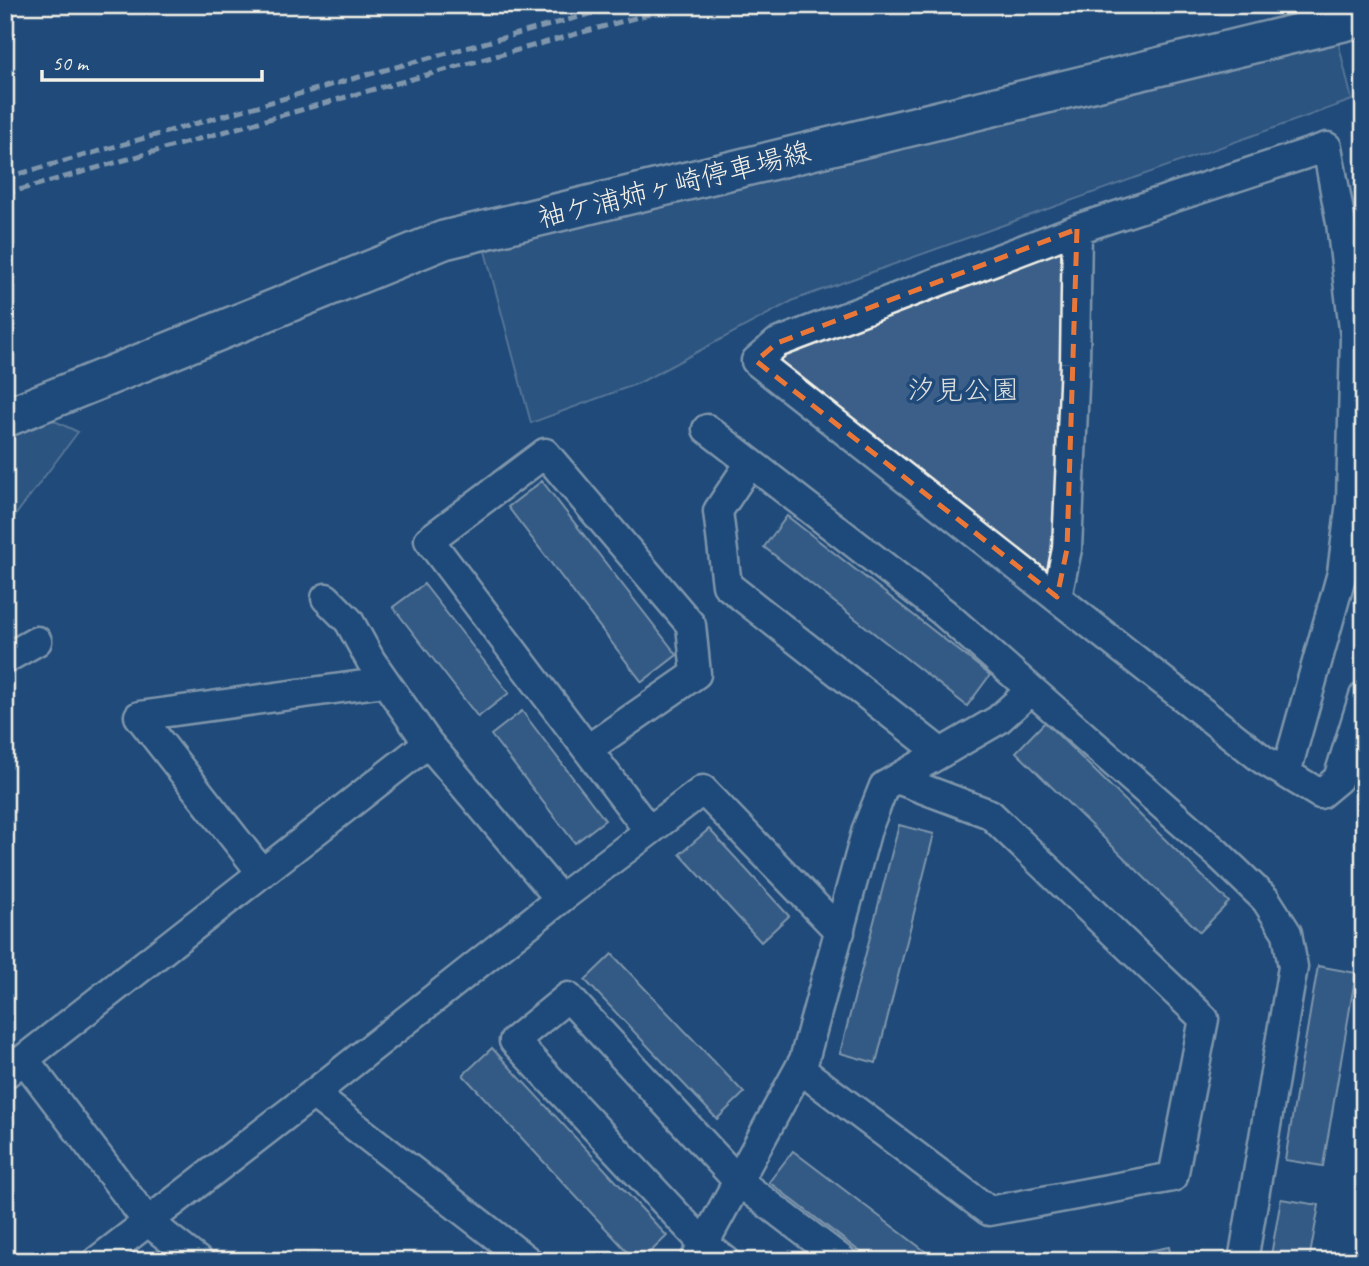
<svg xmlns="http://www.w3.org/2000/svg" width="1369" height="1266" font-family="Caveat,'Klee One',sans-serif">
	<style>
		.green { fill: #3a5f88; stroke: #97a8b8; stroke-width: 2 }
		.building { fill: #4d6e92; stroke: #f4f1e8; stroke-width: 2 }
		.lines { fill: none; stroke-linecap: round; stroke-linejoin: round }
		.minor-casing { stroke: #f4f1e8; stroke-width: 33 }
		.major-casing { stroke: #f4f1e8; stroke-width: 42 }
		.minor { stroke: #1f4a7a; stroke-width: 28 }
		.major { stroke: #1f4a7a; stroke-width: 37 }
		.rail { stroke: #f4f1e8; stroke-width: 5; stroke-dasharray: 10 5; stroke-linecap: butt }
		.marked { fill: none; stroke: #ea7738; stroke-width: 5; stroke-dasharray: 14 9; stroke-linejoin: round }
		.labels { text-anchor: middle; stroke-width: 7; stroke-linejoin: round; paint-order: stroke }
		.street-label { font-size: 28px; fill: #f4f1e8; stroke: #1f4a7a }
		.park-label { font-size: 28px; fill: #e1e2de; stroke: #1f4a7a }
	</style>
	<rect width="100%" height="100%" fill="#1f4a7a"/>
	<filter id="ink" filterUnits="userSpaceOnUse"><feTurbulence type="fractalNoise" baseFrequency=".0143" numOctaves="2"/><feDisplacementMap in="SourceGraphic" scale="14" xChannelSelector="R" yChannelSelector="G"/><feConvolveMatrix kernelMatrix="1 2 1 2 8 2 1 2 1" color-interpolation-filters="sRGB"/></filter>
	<g filter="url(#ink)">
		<path class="green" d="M1336 33 1352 100 794 300 639 383 531 423 485 251 1070 90Z
			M1077 229 1057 597 756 361Z
			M44 416 78 432 5 529V432Z"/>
		<path class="building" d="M542 481 677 655 642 682 508 507Z
			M787 516 990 675 967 706 764 547Z
			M424 584 509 693 478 717 393 607Z
			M522 711 605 820 575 843 491 735Z
			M1045 722 1229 902 1200 932 1016 752Z
			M899 825 934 834 876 1063 840 1053Z
			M709 829 789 916 761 942 680 854Z
			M612 954 744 1093 717 1119 585 980Z
			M1318 966 1356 973 1323 1166 1285 1160Z
			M492 1048 667 1236 641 1261H636L463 1075Z
			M793 1151 938 1261H872L769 1182Z
			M1281 1199 1319 1205 1309 1261H1270Z
			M1169 1247 1172 1261H1097Z"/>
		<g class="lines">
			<g class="minor-casing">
				<path id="minor" d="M707 429 943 612 1217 853 1266 900 1287 933 1293 967 1243 1261
					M750 463 718 511 727 585 941 753
					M1057 597 1067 549 1075 363 1077 229
					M5 659 37 641
					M588 749 696 674 691 625 545 453 429 540 649 831
					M1286 773 1342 573 1351 502 1355 337 1341 223 1327 147 1077 229 777 343 756 361 1262 759 1320 794 1338 779 1364 696
					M262 873 139 716 385 682
					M560 899 703 790 840 932
					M24 1059 147 1221 198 1261
					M800 1069 989 1211 1173 1177 1204 1019 990 814 897 779
					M5 1074 428 743
					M313 1094 528 1261
					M695 1260 804 1060 867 829 884 786 998 720 1031 690
					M97 1261 313 1094 560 899 428 743 371 661 349 621 326 598
					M726 1261 704 1244 514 1041 568 997 738 1181 843 1261"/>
			</g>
			<g class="major-casing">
				<path id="major" d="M5 418 444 240 1364 17"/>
			</g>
			<use href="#minor" class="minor"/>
			<use href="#major" class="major"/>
			<path class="rail" d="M5 178 352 79 623 5
				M5 194 357 94 682 5"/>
		</g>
	</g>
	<path d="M0 0H1369V1266H0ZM1077 229 1067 549 1057 597 756 361 777 343Z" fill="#1f4a7a" fill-opacity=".55" fill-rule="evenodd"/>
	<path class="marked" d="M1077 229 1067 549 1057 597 756 361 777 343Z"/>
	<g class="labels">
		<g class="street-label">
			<text transform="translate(674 184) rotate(-14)" y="10">袖ケ浦姉ヶ崎停車場線</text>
		</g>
		<g class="park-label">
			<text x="963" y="399">汐見公園</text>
		</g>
	</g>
	<rect width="1369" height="1266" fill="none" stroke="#1f4a7a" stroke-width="28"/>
	<rect x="14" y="14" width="1341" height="1238" fill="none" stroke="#f4f1e8" stroke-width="2.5" filter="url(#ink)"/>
	<path d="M42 70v10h220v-10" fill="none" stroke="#f4f1e8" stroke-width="3.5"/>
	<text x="52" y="70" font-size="21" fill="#f4f1e8" stroke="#1f4a7a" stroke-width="5" paint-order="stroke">50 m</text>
</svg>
